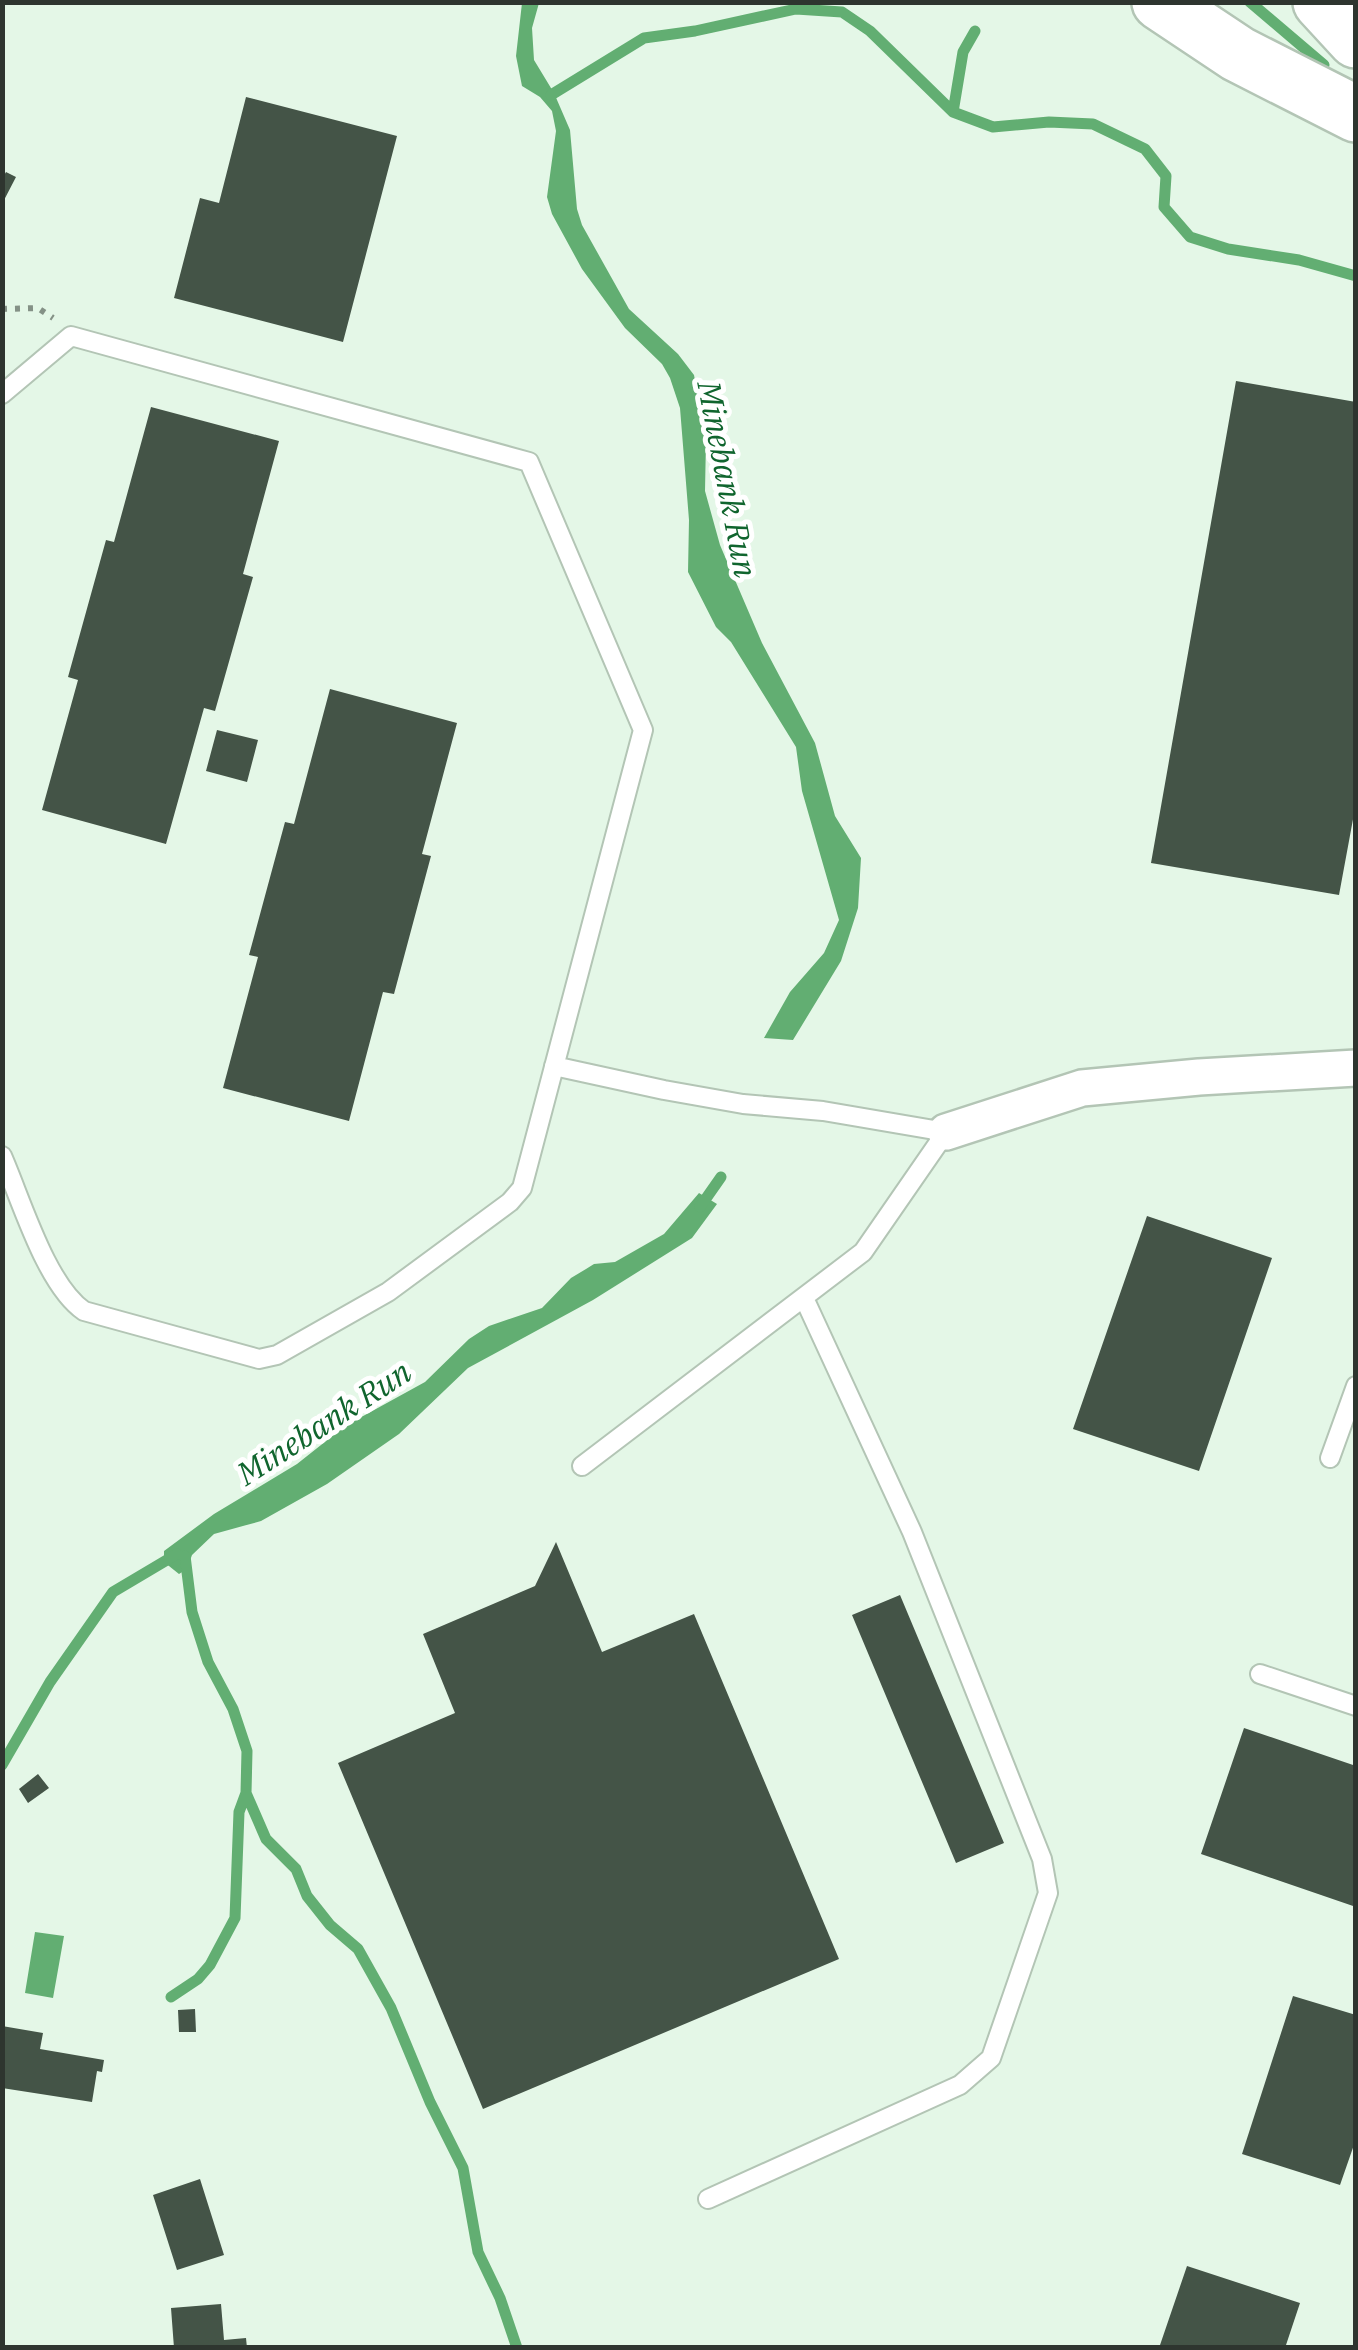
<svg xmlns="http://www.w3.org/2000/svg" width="1358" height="2350" font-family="'IBM Plex Serif',serif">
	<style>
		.water { fill: #62ae72 }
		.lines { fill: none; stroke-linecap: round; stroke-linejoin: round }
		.stream { stroke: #62ae72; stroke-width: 11 }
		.building { fill: #445447 }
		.service-casing { stroke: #b3c5b5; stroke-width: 22 }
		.minor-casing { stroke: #b3c5b5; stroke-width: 40 }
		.motorway-casing { stroke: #b3c5b5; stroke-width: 60 }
		.path { stroke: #849186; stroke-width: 6; stroke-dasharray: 5 8; stroke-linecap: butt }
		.service { stroke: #fff; stroke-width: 18 }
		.minor { stroke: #fff; stroke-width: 35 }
		.motorway { stroke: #fff; stroke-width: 55 }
		.labels { text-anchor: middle; stroke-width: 10; stroke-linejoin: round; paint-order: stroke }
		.water-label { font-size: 32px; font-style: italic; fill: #10652e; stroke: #fff }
	</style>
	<rect width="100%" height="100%" fill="#e4f7e7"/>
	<path class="water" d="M522 3H539L532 28 534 60 554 93 570 130 577 209 582 225 629 309 678 354 694 375 706 439 705 491 720 545 762 643 815 743 835 816 861 858 858 908 841 961 793 1040 764 1038 790 992 824 953 839 920 802 791 796 747 731 642 716 627 688 572 689 520 680 408 670 378 662 364 625 328 582 269 552 214 547 197 556 131 552 111 540 97 522 86 516 56Z
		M699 1193 717 1204 692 1238 593 1300 468 1368 399 1434 327 1484 261 1521 214 1534 192 1555 187 1569 179 1574 164 1562V1551L214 1514 297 1464 345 1426 425 1382 469 1339 489 1326 542 1308 571 1278 586 1269 594 1264 615 1262 664 1234Z
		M35 1932 64 1936 53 1998 25 1993Z"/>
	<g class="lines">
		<path class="stream" d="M1250 2 1324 65
			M551 95 644 38 695 31 796 9 842 12 870 31 953 112 993 127 1049 122 1093 124 1145 149 1166 176 1164 207 1190 237 1228 249 1299 260 1356 276
			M953 112 963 52 975 31
			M700 1207 721 1177
			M185 1556 192 1612 208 1662 233 1709 247 1751 246 1793 266 1839 296 1869 307 1896 330 1925 358 1949 391 2008 430 2102 463 2168 478 2252 500 2298 517 2348
			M2 1765 50 1682 113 1592 177 1554
			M171 1997 198 1979 210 1965 235 1918 239 1812 246 1793"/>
	</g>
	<path class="building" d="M246 97 397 136 343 342 174 298 200 198 219 203Z
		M6 172 16 177 2 204V179Z
		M1236 381 1356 402V803L1339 895 1151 863Z
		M151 407 279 441 243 574 253 577 215 711 204 708 166 844 42 810 78 680 68 677 106 540 114 542Z
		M330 689 457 723 422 854 431 856 394 994 383 992 349 1121 223 1088 258 957 249 955 285 822 294 824Z
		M217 730 258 740 247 782 206 771Z
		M1147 1216 1272 1258 1199 1471 1073 1429Z
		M556 1542 602 1652 694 1614 839 1959 483 2109 338 1763 455 1713 423 1634 535 1586Z
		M900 1595 1004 1843 956 1863 852 1615Z
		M1244 1728 1356 1766V1907L1201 1854Z
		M38 1774 49 1788 28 1803 19 1789Z
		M1293 1996 1356 2015V2139L1340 2185 1242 2154Z
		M195 2009 196 2032H179L178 2010Z
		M2 2026 43 2033 40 2049 104 2060 102 2072 97 2071 92 2102 2 2088Z
		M200 2179 224 2255 177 2270 153 2195Z
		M1187 2266 1300 2303 1285 2348H1159Z
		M221 2304 224 2340 246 2338 247 2348H174L171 2308Z"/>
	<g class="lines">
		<g class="service-casing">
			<path id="service" d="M2 394 71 336 529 462 643 730 522 1188 510 1202 388 1292 277 1355 259 1359 84 1311C46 1285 21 1199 2 1156
				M554 1066 664 1090 743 1104 823 1111 946 1132 863 1252 582 1466
				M1330 1458 1356 1386
				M1260 1674 1356 1706
				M708 2199 960 2085 991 2058 1048 1893 1042 1859 912 1532 804 1298"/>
		</g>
		<g class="minor-casing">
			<path id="minor" d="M946 1132 1082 1088 1199 1077 1356 1068"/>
		</g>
		<g class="motorway-casing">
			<path id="motorway" d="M1160 2 1238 54 1356 114
				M1321 2 1356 40"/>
		</g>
		<path class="path" d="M2 309 38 308 53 318"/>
		<use href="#service" class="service"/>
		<use href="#minor" class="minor"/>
		<use href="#motorway" class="motorway"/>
	</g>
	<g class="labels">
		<g class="water-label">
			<text transform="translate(727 479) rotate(79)" y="11">Minebank Run</text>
			<text transform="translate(324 1423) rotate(-33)" y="11">Minebank Run</text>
		</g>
	</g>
	<rect width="1358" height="2350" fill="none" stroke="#2e352f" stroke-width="10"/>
</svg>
